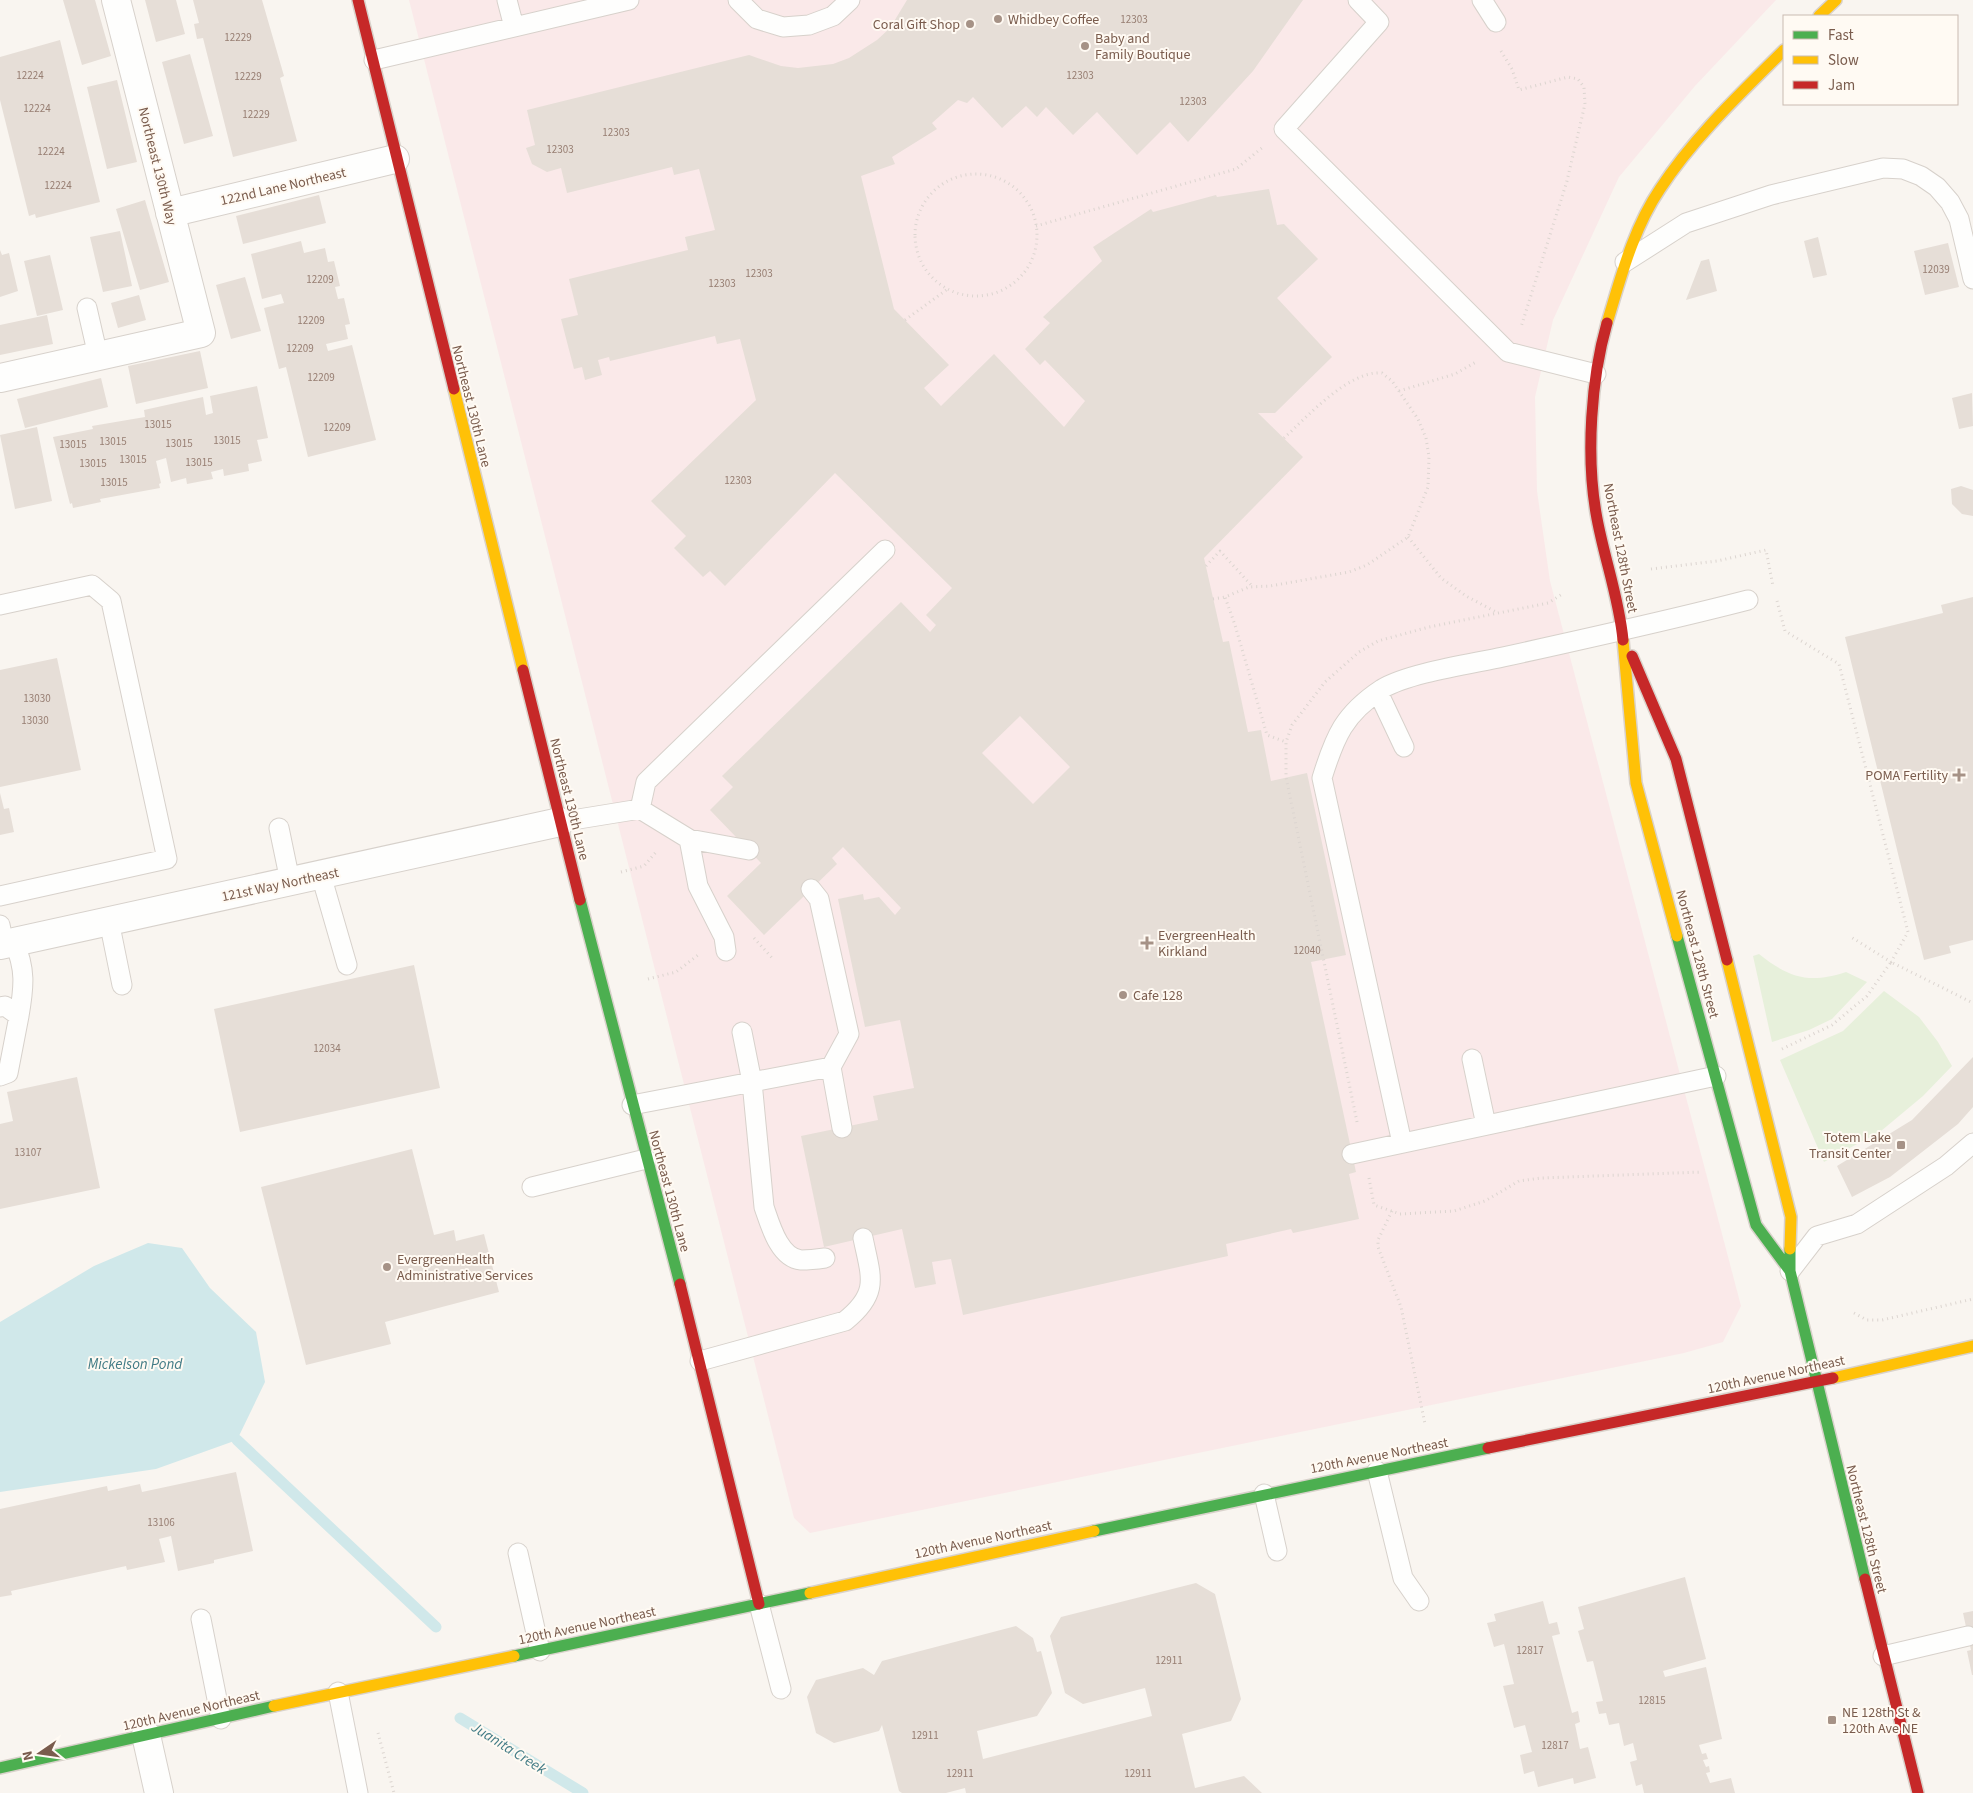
<svg xmlns="http://www.w3.org/2000/svg" width="1973" height="1793" font-family="'Source Sans 3',sans-serif">
	<style>
		.medical { fill: #fae9e9 }
		.green { fill: #e7f0db }
		.water { fill: #d0e8ea }
		.lines { fill: none; stroke-linecap: round; stroke-linejoin: round }
		.stream { stroke: #d0e8ea; stroke-width: 11 }
		.building { fill: #e6ded7; fill-rule: evenodd }
		.lane-casing { stroke: #d7d1cb; stroke-width: 21 }
		.street-casing { stroke: #d7d1cb; stroke-width: 30 }
		.fast-casing { stroke: #d9d2cb; stroke-width: 14 }
		.slow-casing { stroke: #d9d2cb; stroke-width: 14 }
		.jam-casing { stroke: #d9d2cb; stroke-width: 14 }
		.path { stroke: #dcd5d0; stroke-width: 3; stroke-dasharray: 1 4; stroke-linecap: butt }
		.lane { stroke: #fefefd; stroke-width: 19 }
		.street { stroke: #fefefd; stroke-width: 28 }
		.fast { stroke: #4caf50; stroke-width: 11 }
		.slow { stroke: #ffc107; stroke-width: 11 }
		.jam { stroke: #c62828; stroke-width: 11 }
		.poi-dot { fill: #a69286; stroke: #fffaf3; stroke-width: 2 }
		.labels { text-anchor: middle; stroke-width: 4; stroke-linejoin: round; paint-order: stroke }
		.number-label { font-size: 11px; fill: #977e72 }
		.poi-label { font-size: 14px; fill: #7a5c4d; stroke: #fffaf3; text-anchor: start }
		.street-label { font-size: 14px; fill: #7a5c4d; stroke: #fffaf3 }
		.water-label { font-size: 15px; font-style: italic; fill: #437c86; stroke: #fffaf3 }
	</style>
	<rect width="100%" height="100%" fill="#f9f5f0"/>
	<path class="medical" d="M409 0H1776L1695 86 1619 177 1553 320 1535 397 1537 491 1550 581 1741 1306 1723 1342 1684 1353 810 1533 794 1518Z"/>
	<path class="green" d="M1759 954C1789 978 1809 984 1846 972L1867 982 1832 1019 1809 1030 1772 1042 1753 956Z
		M1884 991 1919 1017 1938 1042 1952 1066 1923 1096 1881 1131 1824 1162 1780 1060 1843 1031Z"/>
	<path class="water" d="M148 1243 182 1248 210 1288 256 1332 265 1382 237 1440 156 1469 0 1492V1322L94 1266Z"/>
	<g class="lines">
		<path class="stream" d="M237 1440 436 1627
			M460 1718 583 1793"/>
	</g>
	<path class="building" d="M63 0H95L111 56 82 65Z
		M145 0H176L185 34 156 42Z
		M193 0H262L284 76 280 78 297 141 233 157 203 38 197 39 194 24 199 23Z
		M907 0H1303L1253 71 1188 142 1170 122 1137 155 1097 112 1073 135 1046 107 1037 117 1026 106 1002 128 973 97 967 103 958 100 932 123 937 129 892 157 895 164 861 176 894 309 949 365 924 388 941 406 994 354 1064 427 1085 401 1045 360 1040 365 1025 349 1050 323 1043 317 1102 261 1093 247 1151 209 1153 212 1216 195 1217 197 1269 189 1277 225 1284 224 1318 259 1277 298 1332 357 1275 413H1258L1303 457 1204 558 1223 642 1229 641 1248 732 1261 730 1271 781 1307 773 1346 955 1311 962 1356 1172 1349 1174 1359 1219 1293 1233 1291 1229 1226 1244 1228 1256 963 1315 951 1259 932 1262 936 1284 915 1288 902 1229 824 1247 801 1136 878 1120 873 1096 914 1088 900 1020 865 1027 838 899 863 894 864 900 879 897 895 915 901 908 843 847 832 858 837 864 764 935 727 896 761 863 710 810 733 787 722 776 901 602 930 632 936 625 926 615 952 588 835 473 725 586 710 571 703 577 674 548 686 536 651 501 756 400 740 339 717 344 715 336 610 361 609 357 598 360 602 375 585 380 582 367 574 369 561 319 578 315 569 279 688 250 685 237 715 230 699 169 674 175 672 167 567 193 561 168 547 172 532 164 526 148 535 145 527 110 749 55 781 66 798 68 833 64 849 58 877 40 890 28ZM1020 716 1070 767 1033 804 982 753Z
		M60 40 100 202 36 218 35 214 29 216 0 100V57Z
		M190 54 213 136 184 144 162 62Z
		M117 80 137 162 107 169 87 87Z
		M319 195 326 223 243 244 236 216Z
		M145 200 169 282 140 290 116 209Z
		M120 231 132 286 103 292 90 237Z
		M1818 237 1827 275 1813 278 1804 241Z
		M301 241 304 253 325 248 328 262 334 261 340 286 335 287 338 299 344 298 350 324 345 325 348 339 326 344 328 351 352 345 376 440 308 457 286 367 279 369 264 308 284 303 281 294 262 299 251 254Z
		M1948 243 1959 287 1925 295 1914 251Z
		M0 250 2 255 9 253 18 291 0 297Z
		M50 255 63 310 37 316 24 261Z
		M1709 259 1717 291 1686 300 1701 261Z
		M245 277 261 331 231 339 216 285Z
		M139 295 146 320 118 328 111 303Z
		M47 315 53 344 0 355V325Z
		M200 351 208 388 136 404 128 366Z
		M101 378 108 407 25 428 17 399Z
		M257 386 268 438 257 440 262 461 248 464 249 471 224 476 223 469 211 472 213 479 187 484 186 478 171 482 166 458 156 461 161 483 159 484 160 488 100 499 101 502 73 508 72 503 70 504 53 437 93 429 92 426 145 417 144 410 203 397 206 415 213 413 210 396Z
		M1972 393 1973 426 1959 429 1952 398Z
		M37 427 52 501 15 509 0 435Z
		M1961 486 1973 490V516L1962 514 1952 504 1951 489Z
		M1973 597V940L1949 946 1951 953 1924 960 1845 637 1943 613 1941 605Z
		M57 658 81 770 0 787V670Z
		M0 793 4 809 9 808 14 832 0 835Z
		M414 965 440 1088 240 1132 214 1009Z
		M1973 1057V1107L1958 1124 1890 1177 1852 1197 1837 1166 1912 1120Z
		M77 1077 100 1188 0 1209V1124L13 1121 7 1092Z
		M412 1149 434 1235 454 1230 456 1241 484 1234 499 1292 385 1322 391 1344 306 1365 261 1187Z
		M236 1472 253 1551 214 1560V1563L178 1571 171 1536 159 1539 165 1562 127 1570 126 1566 11 1591 12 1595 0 1597V1509L107 1486 108 1491 140 1484 142 1492Z
		M1685 1577 1706 1659 1663 1671 1665 1677 1706 1667 1722 1739 1699 1745 1702 1754 1706 1753 1708 1759 1703 1760 1706 1767 1709 1766 1710 1772 1706 1773 1710 1783 1731 1778 1735 1793H1644L1642 1784 1636 1786 1630 1762 1637 1760 1633 1743 1624 1746 1619 1723 1609 1725 1606 1713 1599 1714 1596 1702 1603 1701 1593 1661 1587 1662 1578 1631 1584 1629 1578 1607Z
		M1196 1583 1215 1594 1241 1699 1231 1721 1182 1734 1195 1788 1244 1776 1262 1793H966L965 1788 946 1793H902L899 1791 882 1725 879 1731 834 1743 816 1733 807 1697 816 1680 863 1668 874 1675 882 1661 1016 1626 1033 1638 1037 1652 1041 1651 1052 1693 1037 1716 977 1731 983 1759 1152 1716 1145 1688 1083 1704 1065 1693 1050 1636 1061 1617Z
		M1543 1601 1549 1624 1557 1622 1560 1634 1552 1636 1572 1713 1578 1711 1580 1722 1575 1724 1580 1749 1588 1747 1596 1778 1574 1784 1573 1778 1538 1787 1534 1771 1524 1774 1520 1755 1532 1752 1525 1725 1514 1728 1503 1686 1514 1684 1504 1644 1494 1647 1487 1623 1496 1621 1494 1614Z
		M1973 1611V1675H1972L1967 1651 1971 1650 1963 1613Z"/>
	<g class="lines">
		<g class="lane-casing">
			<path id="lane" d="M507 0 514 27
				M738 0 757 19 783 27 809 25 833 16 850 0
				M1358 0 1379 22 1284 129 1508 352 1596 374
				M1482 0 1496 22
				M374 60 629 0
				M1625 262 1686 223 1771 195 1883 168 1903 169 1921 176 1937 187 1950 202 1959 219 1973 279
				M87 308 98 356
				M0 605 92 585 111 601 167 859 0 896
				M1378 692 1404 747
				M640 809 646 782 885 550
				M560 822 640 809 689 839 749 850
				M279 828 290 881
				M689 839 698 886 724 937 726 951
				M321 875 347 965
				M811 889 819 899 849 1034 831 1067
				M109 921 122 985
				M0 925 4 944
				M14 942C26 969 24 987 19 1016
				M0 1007 5 1006 19 1016 8 1073 0 1076
				M742 1032 752 1082 764 1207C770 1224 779 1258 801 1260 809 1260 818 1259 825 1258
				M1472 1059 1486 1125
				M632 1105 831 1067 842 1128
				M1402 1143 1322 778C1335 736 1344 714 1382 689 1408 673 1471 664 1503 657 1585 639 1667 621 1748 600
				M1352 1154 1716 1076
				M532 1187 646 1159
				M1790 1271 1817 1236 1857 1224 1946 1166 1973 1143
				M700 1361 845 1321C880 1293 871 1277 863 1238
				M1377 1471 1403 1578 1419 1601
				M1264 1494 1277 1551
				M518 1553 540 1651
				M759 1604 781 1689
				M201 1619 221 1719
				M1883 1656 1968 1636
				M338 1692 358 1793"/>
		</g>
		<g class="street-casing">
			<path id="street" d="M170 213 395 159
				M0 378 201 333 116 0
				M0 945 560 822
				M146 1735 159 1793"/>
		</g>
		<g class="fast-casing">
			<path id="fast" d="M580 900 680 1284
				M1677 936 1756 1225 1790 1271
				M1790 1249V1271L1865 1579
				M1094 1531 1488 1448
				M514 1656 810 1593
				M0 1768 274 1706"/>
		</g>
		<g class="slow-casing">
			<path id="slow" d="M1819 16 1836 0
				M1607 323C1621 277 1633 229 1660 189 1694 137 1740 94 1784 50
				M454 389 523 670
				M1623 640 1636 783 1677 936
				M1727 960 1791 1217 1790 1249
				M1833 1378 1973 1346
				M810 1593 1094 1531
				M274 1706 514 1656"/>
		</g>
		<g class="jam-casing">
			<path id="jam" d="M358 0 454 389
				M1607 323C1591 379 1586 455 1596 513 1603 555 1619 597 1623 640
				M1632 656 1676 759 1727 960
				M523 670 580 900
				M680 1284 759 1604
				M1488 1448 1833 1378
				M1865 1579 1918 1793"/>
		</g>
		<path class="path" d="M1501 51 1512 69 1519 90 1568 77 1578 79 1584 87 1585 104 1567 181 1521 327
			M915 235a61 61 0 1 1 122 0a61 61 0 1 1-122 0Z
			M1036 226 1236 169 1263 147
			M905 320 949 288
			M1399 391 1455 374 1476 362
			M1284 438C1307 417 1349 370 1382 373L1392 381 1418 419 1426 438 1429 457 1428 487 1408 537 1367 565 1349 572 1270 586 1249 587 1225 597 1235 625 1267 735 1286 742
			M1408 537 1441 578 1466 596 1498 613
			M1206 566 1220 551 1252 586
			M1651 569 1717 561 1766 550 1773 586
			M1213 599 1225 597
			M1777 601 1785 631 1839 664 1908 932 1891 962 1851 937
			M621 872 644 866 656 852
			M754 938 774 960
			M648 979 676 972 698 955
			M1782 1049 1832 1025 1867 996 1891 962 1973 1003
			M1357 1122 1286 777V742L1292 725 1325 682 1359 652 1378 641 1429 627 1548 603 1564 593
			M1369 1178 1374 1205 1400 1214 1454 1211 1485 1201 1519 1181 1541 1178 1702 1172
			M1392 1211 1378 1240V1247L1401 1307 1425 1424
			M1854 1313 1867 1320H1882L1973 1299
			M378 1733 394 1793"/>
		<use href="#lane" class="lane"/>
		<use href="#street" class="street"/>
		<use href="#fast" class="fast"/>
		<use href="#slow" class="slow"/>
		<use href="#jam" class="jam"/>
	</g>
	<g class="poi-dot">
		<circle cx="998" cy="19" r="5"/>
		<circle cx="970" cy="24" r="5"/>
		<circle cx="1085" cy="46" r="5"/>
		<path d="M1956.5 767.5h5v5h5v5h-5v5h-5v-5h-5v-5h5z"/>
		<path d="M1144.5 935.5h5v5h5v5h-5v5h-5v-5h-5v-5h5z"/>
		<circle cx="1123" cy="995" r="5"/>
		<rect x="1896" y="1140" width="10" height="10" rx="2.5"/>
		<circle cx="387" cy="1267" r="5"/>
		<rect x="1827" y="1715" width="10" height="10" rx="2.5"/>
	</g>
	<g class="labels">
		<g class="number-label">
			<text x="1134" y="23">12303</text>
			<text x="238" y="41">12229</text>
			<text x="30" y="79">12224</text>
			<text x="1080" y="79">12303</text>
			<text x="248" y="80">12229</text>
			<text x="1193" y="105">12303</text>
			<text x="37" y="112">12224</text>
			<text x="256" y="118">12229</text>
			<text x="616" y="136">12303</text>
			<text x="560" y="153">12303</text>
			<text x="51" y="155">12224</text>
			<text x="58" y="189">12224</text>
			<text x="1936" y="273">12039</text>
			<text x="759" y="277">12303</text>
			<text x="320" y="283">12209</text>
			<text x="722" y="287">12303</text>
			<text x="311" y="324">12209</text>
			<text x="300" y="352">12209</text>
			<text x="321" y="381">12209</text>
			<text x="158" y="428">13015</text>
			<text x="337" y="431">12209</text>
			<text x="227" y="444">13015</text>
			<text x="113" y="445">13015</text>
			<text x="179" y="447">13015</text>
			<text x="73" y="448">13015</text>
			<text x="133" y="463">13015</text>
			<text x="199" y="466">13015</text>
			<text x="93" y="467">13015</text>
			<text x="738" y="484">12303</text>
			<text x="114" y="486">13015</text>
			<text x="37" y="702">13030</text>
			<text x="35" y="724">13030</text>
			<text x="1307" y="954">12040</text>
			<text x="327" y="1052">12034</text>
			<text x="28" y="1156">13107</text>
			<text x="161" y="1526">13106</text>
			<text x="1530" y="1654">12817</text>
			<text x="1169" y="1664">12911</text>
			<text x="1652" y="1704">12815</text>
			<text x="925" y="1739">12911</text>
			<text x="1555" y="1749">12817</text>
			<text x="960" y="1777">12911</text>
			<text x="1138" y="1777">12911</text>
		</g>
		<g class="poi-label">
			<text x="1008" y="24">Whidbey Coffee</text>
			<text x="960" y="29" text-anchor="end">Coral Gift Shop</text>
			<text x="1095" y="43">Baby and<tspan x="1095" dy="16">Family Boutique</tspan></text>
			<text x="1948" y="780" text-anchor="end">POMA Fertility</text>
			<text x="1158" y="940">EvergreenHealth<tspan x="1158" dy="16">Kirkland</tspan></text>
			<text x="1133" y="1000">Cafe 128</text>
			<text x="1891" y="1142" text-anchor="end">Totem Lake<tspan x="1891" dy="16">Transit Center</tspan></text>
			<text x="397" y="1264">EvergreenHealth<tspan x="397" dy="16">Administrative Services</tspan></text>
			<text x="1842" y="1717">NE 128th St &amp;<tspan x="1842" dy="16">120th Ave NE</tspan></text>
		</g>
		<g class="street-label">
			<text transform="translate(158 166) rotate(76)" y="5">Northeast 130th Way</text>
			<text transform="translate(283 186) rotate(-13)" y="5">122nd Lane Northeast</text>
			<text transform="translate(472 406) rotate(76)" y="5">Northeast 130th Lane</text>
			<text transform="translate(1621 548) rotate(79)" y="5">Northeast 128th Street</text>
			<text transform="translate(570 799) rotate(76)" y="5">Northeast 130th Lane</text>
			<text transform="translate(280 884) rotate(-12)" y="5">121st Way Northeast</text>
			<text transform="translate(1698 954) rotate(75)" y="5">Northeast 128th Street</text>
			<text transform="translate(670 1191) rotate(75)" y="5">Northeast 130th Lane</text>
			<text transform="translate(1776 1374) rotate(-12)" y="5">120th Avenue Northeast</text>
			<text transform="translate(1379 1455) rotate(-11)" y="5">120th Avenue Northeast</text>
			<text transform="translate(1867 1529) rotate(76)" y="5">Northeast 128th Street</text>
			<text transform="translate(983 1539) rotate(-12)" y="5">120th Avenue Northeast</text>
			<text transform="translate(587 1625) rotate(-12)" y="5">120th Avenue Northeast</text>
			<text transform="translate(191 1710) rotate(-13)" y="5">120th Avenue Northeast</text>
		</g>
		<g class="water-label">
			<text x="135" y="1369">Mickelson Pond</text>
			<text transform="translate(509 1748) rotate(32)" y="5">Juanita Creek</text>
		</g>
	</g>
	<rect x="1783" y="15" width="175" height="90" fill="#fffaf3" stroke="#cabbb1"/>
	<rect x="1793" y="31" width="25" height="8" fill="#4caf50" stroke="#cabbb1"/>
	<text x="1828" y="40" font-size="15" fill="#7a5c4d">Fast</text>
	<rect x="1793" y="56" width="25" height="8" fill="#ffc107" stroke="#cabbb1"/>
	<text x="1828" y="65" font-size="15" fill="#7a5c4d">Slow</text>
	<rect x="1793" y="81" width="25" height="8" fill="#c62828" stroke="#cabbb1"/>
	<text x="1828" y="90" font-size="15" fill="#7a5c4d">Jam</text>
	<g transform="translate(40 1753) rotate(257)" stroke="#fffaf3" stroke-width="4" paint-order="stroke">
	<path d="M0-4L9 19L0 12L-9 19Z" fill="#7a5c4d"/>
	<text y="-8" font-size="14" font-weight="bold" text-anchor="middle" fill="#7a5c4d">N</text>
	</g>
</svg>
